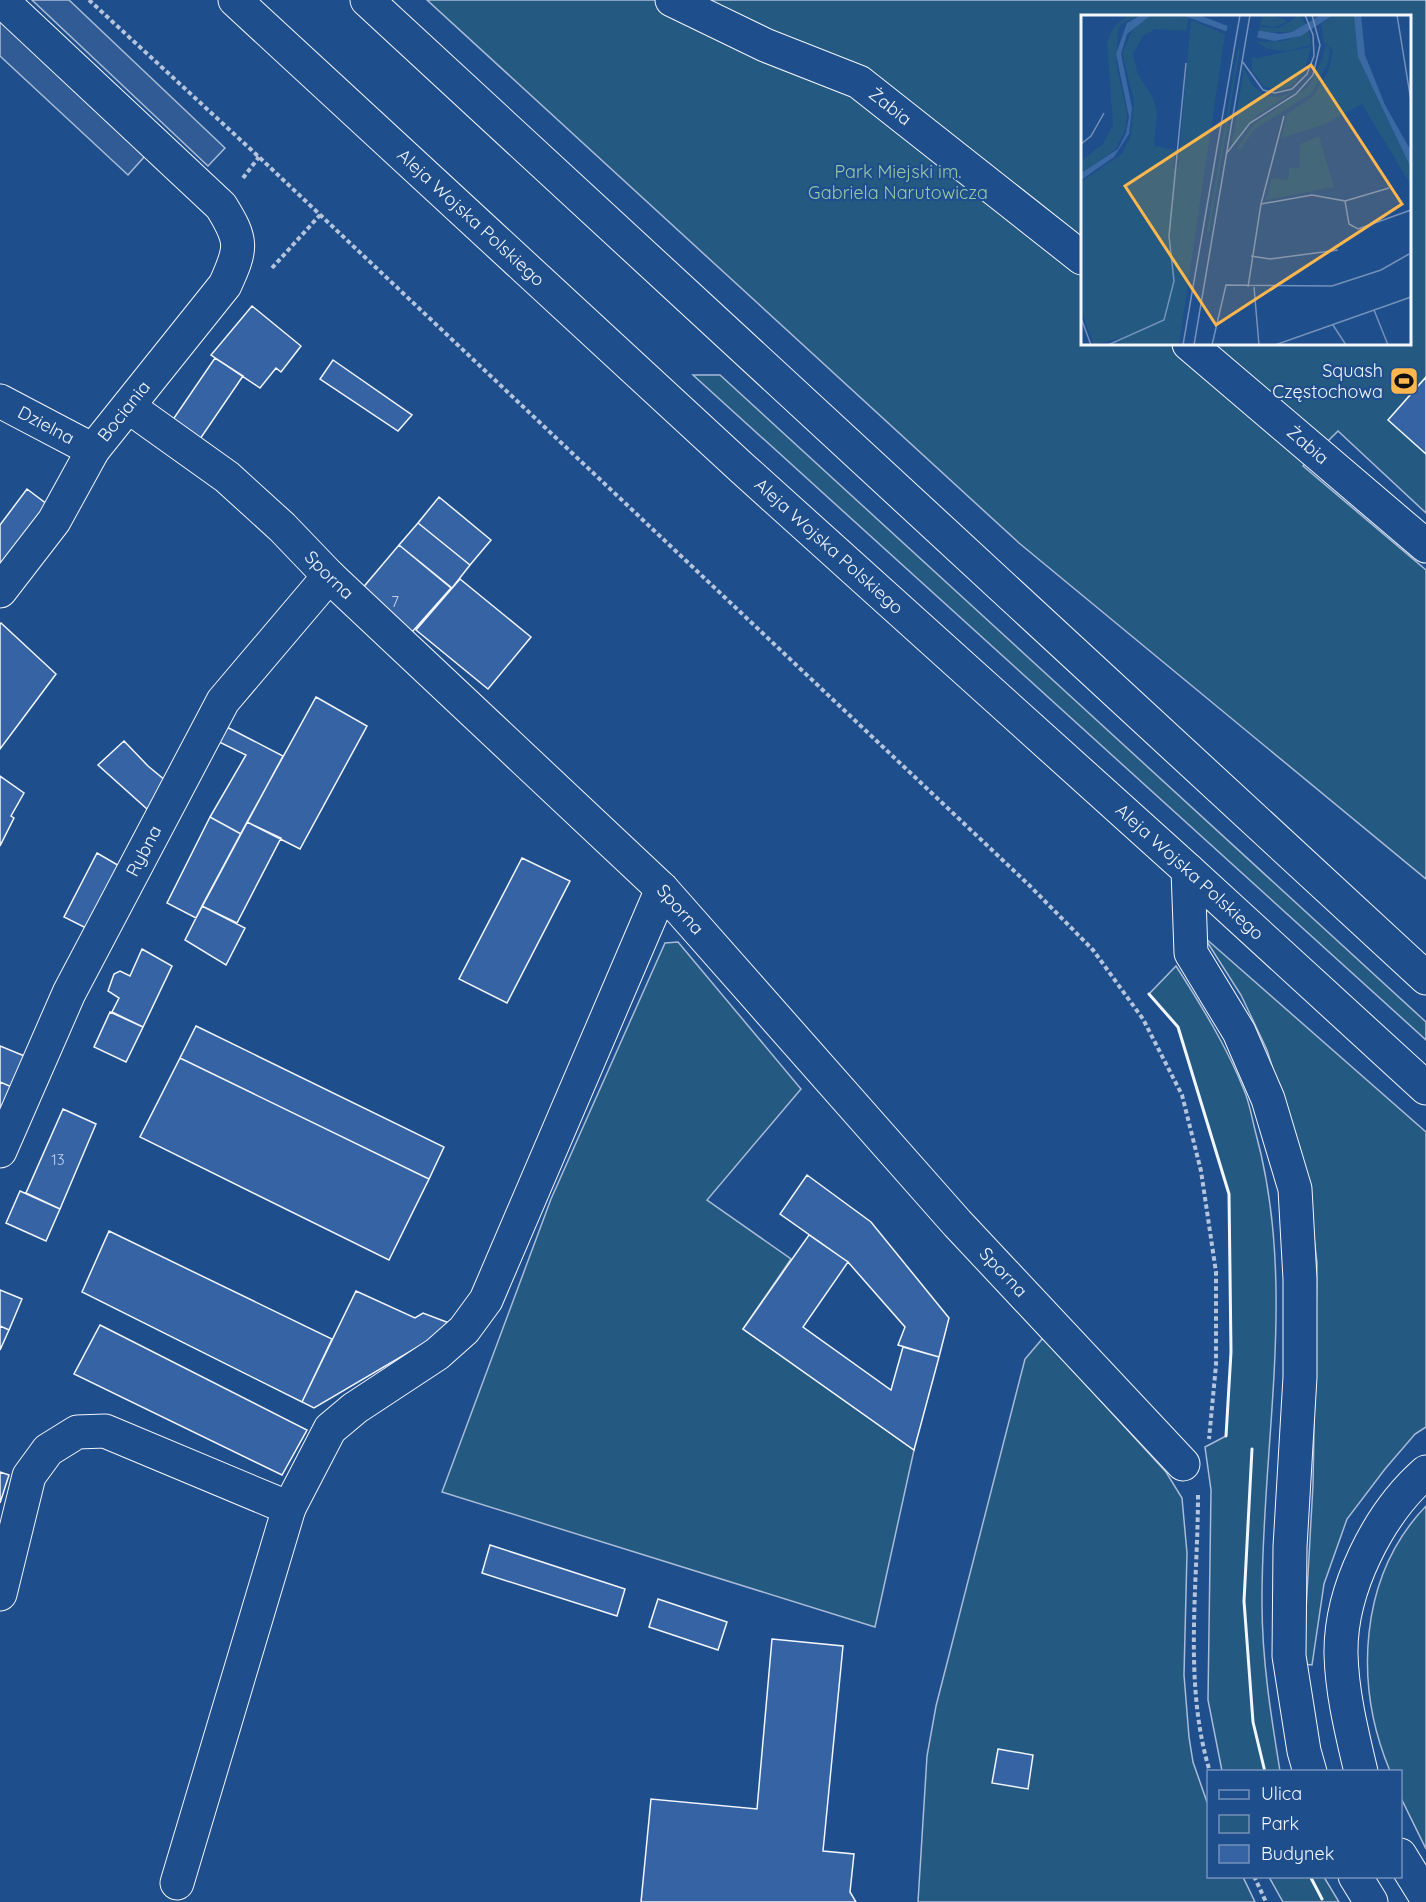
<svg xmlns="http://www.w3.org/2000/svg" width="1426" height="1902" font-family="Quicksand,sans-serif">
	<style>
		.green { fill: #245a82; stroke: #a8bbd7; stroke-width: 1.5; fill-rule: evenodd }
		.parking { fill: #305b95; stroke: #a8bbd7; stroke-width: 1.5 }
		.building { fill: #3563a3; stroke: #f2f6ff; stroke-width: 1.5 }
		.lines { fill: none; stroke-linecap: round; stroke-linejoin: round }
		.minor-casing { stroke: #f2f6ff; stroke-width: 35 }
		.major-casing { stroke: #f2f6ff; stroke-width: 35 }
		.path { stroke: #b3c4dc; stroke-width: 4; stroke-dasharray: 4.5 3; stroke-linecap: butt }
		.minor { stroke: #1f4e8c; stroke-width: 33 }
		.major { stroke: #1f4e8c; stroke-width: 33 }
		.wall { stroke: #f2f6ff; stroke-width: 3 }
		.labels { text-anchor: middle; stroke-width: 4.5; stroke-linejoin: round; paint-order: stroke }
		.number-label { font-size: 15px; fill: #c3d1e8 }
		.street-label { font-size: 18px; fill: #f2f6ff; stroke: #1f4e8c }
		.park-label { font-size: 18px; fill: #97c8a6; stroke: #1f4e8c }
		.poi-label { font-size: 18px; fill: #f2f6ff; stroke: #1f4e8c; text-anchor: end }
		.inset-road { fill: none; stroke: #7391ba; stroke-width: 1.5 }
		.view { fill: #ffb74d; fill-opacity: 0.15; stroke: #ffb74d; stroke-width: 3 }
		.inset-edge { fill: none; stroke: #f2f6ff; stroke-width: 3 }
	</style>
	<rect width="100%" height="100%" fill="#1f4e8c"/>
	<path class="green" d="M427 0H1426V513L1338 431 1303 466 1426 570V879L1019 543ZM1082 16H1410V344H1082Z
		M693 375H720L1426 1022V1040Z
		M1204 937 1426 1132V1427L1415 1434 1385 1469 1347 1519 1324 1584 1312 1665 1303 1664 1313 1485 1317 1263 1307 1177 1267 1050 1241 995Z
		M678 942 801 1089 707 1200 791 1259 743 1329 914 1450 875 1627 442 1492 551 1199 665 943Z
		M1176 966C1201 1005 1227 1047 1244 1090 1250 1104 1252 1119 1256 1134 1298 1288 1261 1447 1262 1604 1262 1660 1271 1716 1280 1771H1222L1208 1700 1211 1490 1205 1447 1226 1436 1231 1352 1229 1194 1178 1027 1149 994Z
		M1043 1338 1166 1472 1182 1498 1187 1553 1184 1675 1189 1737 1193 1762 1208 1805V1876L1243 1877 1255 1902H918L927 1756 936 1706 1025 1359Z
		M1426 1506V1849L1401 1798 1400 1772 1390 1771C1354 1685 1358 1577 1426 1506Z
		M1269 1877H1324L1339 1902H1283Z"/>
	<path class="parking" d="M32 0H69L225 148 208 166Z
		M0 21 145 156 128 175 0 56Z"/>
	<path class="building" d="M252 306 301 346 281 372 276 368 260 388 211 355Z
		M215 358 243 376 200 439 172 421Z
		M333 360 412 415 398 431 320 379Z
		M1426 377V454L1388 420Z
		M27 489 52 508 0 575V525Z
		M439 497 491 540 470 565 418 523Z
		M418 523 470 565 452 588 399 545Z
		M399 545 451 588 412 632 361 590Z
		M460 579 531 637 488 689 416 630Z
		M1 623 56 674 0 749V624Z
		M316 697 367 726 300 849 247 822Z
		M223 725 283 756 241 834 210 817 246 755 215 740Z
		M124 741 148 766 172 786 156 817 98 765Z
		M0 776 24 793 11 816 14 818 0 846Z
		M210 817 241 834 196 918 167 903Z
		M247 822 281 838 237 923 202 906Z
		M97 853 128 871 94 932 64 917Z
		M522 858 570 881 507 1003 459 979Z
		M202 906 245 928 226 965 185 940Z
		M142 949 172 966 143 1027 112 1012 119 998 108 991 114 974 120 971 130 976Z
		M110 1012 143 1027 126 1062 94 1047Z
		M196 1026 444 1147 429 1179 180 1058Z
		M0 1046 34 1060 21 1091 0 1082Z
		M180 1058 429 1179 389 1260 140 1137Z
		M0 1082 21 1091 0 1118Z
		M63 1109 96 1124 60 1209 26 1193Z
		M807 1175 871 1222 949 1318 939 1357 898 1345 905 1327 848 1262 780 1214Z
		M20 1191 60 1209 46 1241 6 1223Z
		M109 1231 332 1339 302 1402 82 1292Z
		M809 1235 848 1262 803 1327 891 1390 903 1347 939 1357 914 1450 743 1329Z
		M0 1290 22 1299 9 1330 0 1326Z
		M356 1291 415 1318 423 1313 449 1323 445 1331 314 1408 302 1402Z
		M100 1325 307 1430 282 1475 74 1374Z
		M0 1326 9 1330 0 1350Z
		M0 1472 9 1475 0 1503Z
		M490 1545 625 1589 617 1616 482 1573Z
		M658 1599 727 1622 718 1650 649 1627Z
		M772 1639 843 1646 823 1851 854 1854 850 1892 856 1902H641L651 1799 757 1809Z
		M998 1749 1033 1755 1028 1789 992 1783Z"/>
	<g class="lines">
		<g class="minor-casing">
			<g id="minor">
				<path id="s1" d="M672 0 765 45 859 82 1082 258"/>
				<path id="s2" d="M1189 344 1426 546"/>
				<path id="s3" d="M0 401 93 450"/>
				<path id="s4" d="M129 407 227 477 282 527 329 576 662 889 957 1223 1183 1464"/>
				<path id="s5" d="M0 591 54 521 93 450 225 285C242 248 243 241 221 206L1 0"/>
				<path id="s6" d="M0 1151 69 993 223 701 329 576"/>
				<path d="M0 1594 29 1476 48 1450 77 1432 105 1431 289 1508 330 1429 355 1408 437 1354 464 1330 486 1300 662 889"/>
				<path d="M177 1883 289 1508"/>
			</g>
		</g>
		<g class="major-casing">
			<g id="major">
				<path id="s7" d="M235 0 742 468 1188 870 1426 1088"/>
				<path d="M367 0 1426 978"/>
				<path d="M1188 870 1191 953 1239 1032 1268 1099 1295 1189 1300 1279V1377L1290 1547 1289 1656 1304 1751 1310 1772"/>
				<path d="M1361 1772C1352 1733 1342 1694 1341 1654 1340 1590 1378 1514 1426 1472"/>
				<path d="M1400 1855 1426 1897"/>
				<path d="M1355 1876 1371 1902"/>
			</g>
		</g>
		<path class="path" d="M89 0 259 157 1029 885 1093 950 1143 1019 1182 1095 1201 1171 1216 1272V1365L1209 1439
			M243 178 259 157
			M272 268 320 215
			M1198 1495C1198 1585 1183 1685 1210 1772
			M1254 1876 1266 1902"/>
		<use href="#minor" class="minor"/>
		<use href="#major" class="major"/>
		<path class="wall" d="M1149 994 1178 1027 1229 1194 1231 1352 1226 1436
			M1252 1449 1244 1601 1253 1722 1265 1772
			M1310 1876 1322 1899"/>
	</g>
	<defs>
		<g id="stadium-square" transform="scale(1.5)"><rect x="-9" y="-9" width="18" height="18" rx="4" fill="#ffb74d" stroke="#1f4e8c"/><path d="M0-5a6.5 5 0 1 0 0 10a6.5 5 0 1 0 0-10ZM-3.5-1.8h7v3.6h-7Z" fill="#111"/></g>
	</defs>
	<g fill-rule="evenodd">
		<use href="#stadium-square" x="1404" y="381"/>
	</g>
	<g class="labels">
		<g class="number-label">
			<text x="395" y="607">7</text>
			<text x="58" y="1165">13</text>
		</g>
		<g class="street-label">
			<text dy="6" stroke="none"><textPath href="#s1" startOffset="244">Żabia</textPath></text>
			<text dy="6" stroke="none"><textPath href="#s7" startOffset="321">Aleja Wojska Polskiego</textPath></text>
			<text dy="6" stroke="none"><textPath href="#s5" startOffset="219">Bociania</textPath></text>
			<text dy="6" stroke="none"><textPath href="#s3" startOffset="52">Dzielna</textPath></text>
			<text dy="6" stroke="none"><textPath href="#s2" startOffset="156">Żabia</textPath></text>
			<text dy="6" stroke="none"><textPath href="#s7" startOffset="807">Aleja Wojska Polskiego</textPath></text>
			<text dy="6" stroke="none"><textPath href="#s4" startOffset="262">Sporna</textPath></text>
			<text dy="6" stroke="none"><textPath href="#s6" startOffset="333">Rybna</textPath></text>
			<text dy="6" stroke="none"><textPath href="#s7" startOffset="1293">Aleja Wojska Polskiego</textPath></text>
			<text dy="6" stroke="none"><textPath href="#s4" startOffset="747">Sporna</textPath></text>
			<text dy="6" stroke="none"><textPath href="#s4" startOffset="1233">Sporna</textPath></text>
		</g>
		<g class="park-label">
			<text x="898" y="178">Park Miejski im.<tspan x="898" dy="21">Gabriela Narutowicza</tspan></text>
		</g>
		<g class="poi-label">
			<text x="1383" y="377">Squash<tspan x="1383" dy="21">Częstochowa</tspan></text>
		</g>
	</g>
	<g transform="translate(1081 15)">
		<rect width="330" height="330" fill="#1f4e8c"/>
		<path d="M47 0H58L40 9 37 15 35 48 46 98 45 114 34 135 0 158V146L22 129 32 110 26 27 33 12ZM69 0 108 2 105 16 74 14 62 21 52 39 56 57 73 85 76 99 73 131 95 135 92 152 97 153 110 5 144 19 98 330H41L38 323 13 330 0 295V167L41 139 50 120 53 85 41 38 54 10ZM181 0H191L207 6 194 12 179 10ZM218 0 225 9 211 17H178L179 12 198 13ZM252 0H274L277 42 330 153V170L281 89 242 110 200 123 206 99 232 81 247 57 252 35 243 28 240 9ZM228 17 230 30 206 36 187 34 175 27 203 26ZM244 30 249 34 247 48 231 78 174 114 159 135 155 134 173 109 227 72 242 43ZM230 32 223 57 211 71 198 75 184 72 171 56V34V42L176 43ZM157 34H159L128 219 126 216ZM163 53 171 70 185 81 198 82 214 76 175 101 150 133ZM238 121 253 172 185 185 191 163 207 165 208 153H218L219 129Z" fill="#245a82"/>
		<path d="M60 0H70L46 19 40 39 51 93 48 119 33 142 0 165V158L37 134 45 118 48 102 35 39 46 8ZM101 0H118L144 10 199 19 211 17 240 0H252L220 21 193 26 144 16ZM273 0H280L284 40 304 90 330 136V153L277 42Z" fill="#3b69a3"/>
		<path d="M147 8 178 14 175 27 145 20Z" fill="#1f4e8c"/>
		<path class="inset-road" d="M316 0 330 86M161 46 182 75 194 78 211 74 226 59 233 41 232 20 224 0M0 86V105M0 129 10 121 23 98M145 139 169 108 215 79 232 60 239 30 231 0M264 186 308 173M180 189 231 180 264 186 268 209 277 214 330 195M170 241 189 244 257 235M167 272 180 189 203 101M173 272 178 330M293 295 307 330M0 303 10 330M252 310 265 330M27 330 83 305 93 266 88 221 105 48M102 330 159 0M113 330 169 0M131 330 145 270 251 271 300 255 328 239M194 330 330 282"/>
		<path class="view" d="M230 50 321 189 135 310 44 171Z"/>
		<rect width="330" height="330" class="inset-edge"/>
	</g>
	<rect x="1207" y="1770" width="195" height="108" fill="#1f4e8c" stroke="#7391ba" stroke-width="1.5"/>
	<rect x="1219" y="1790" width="30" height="9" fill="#1f4e8c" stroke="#7391ba" stroke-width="1.5"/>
	<text x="1261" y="1800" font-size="18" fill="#f2f6ff">Ulica</text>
	<rect x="1219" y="1815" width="30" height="18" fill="#245a82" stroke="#7391ba" stroke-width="1.5"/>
	<text x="1261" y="1830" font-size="18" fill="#f2f6ff">Park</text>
	<rect x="1219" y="1845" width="30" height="18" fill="#3563a3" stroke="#7391ba" stroke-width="1.5"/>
	<text x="1261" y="1860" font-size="18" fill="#f2f6ff">Budynek</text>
</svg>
